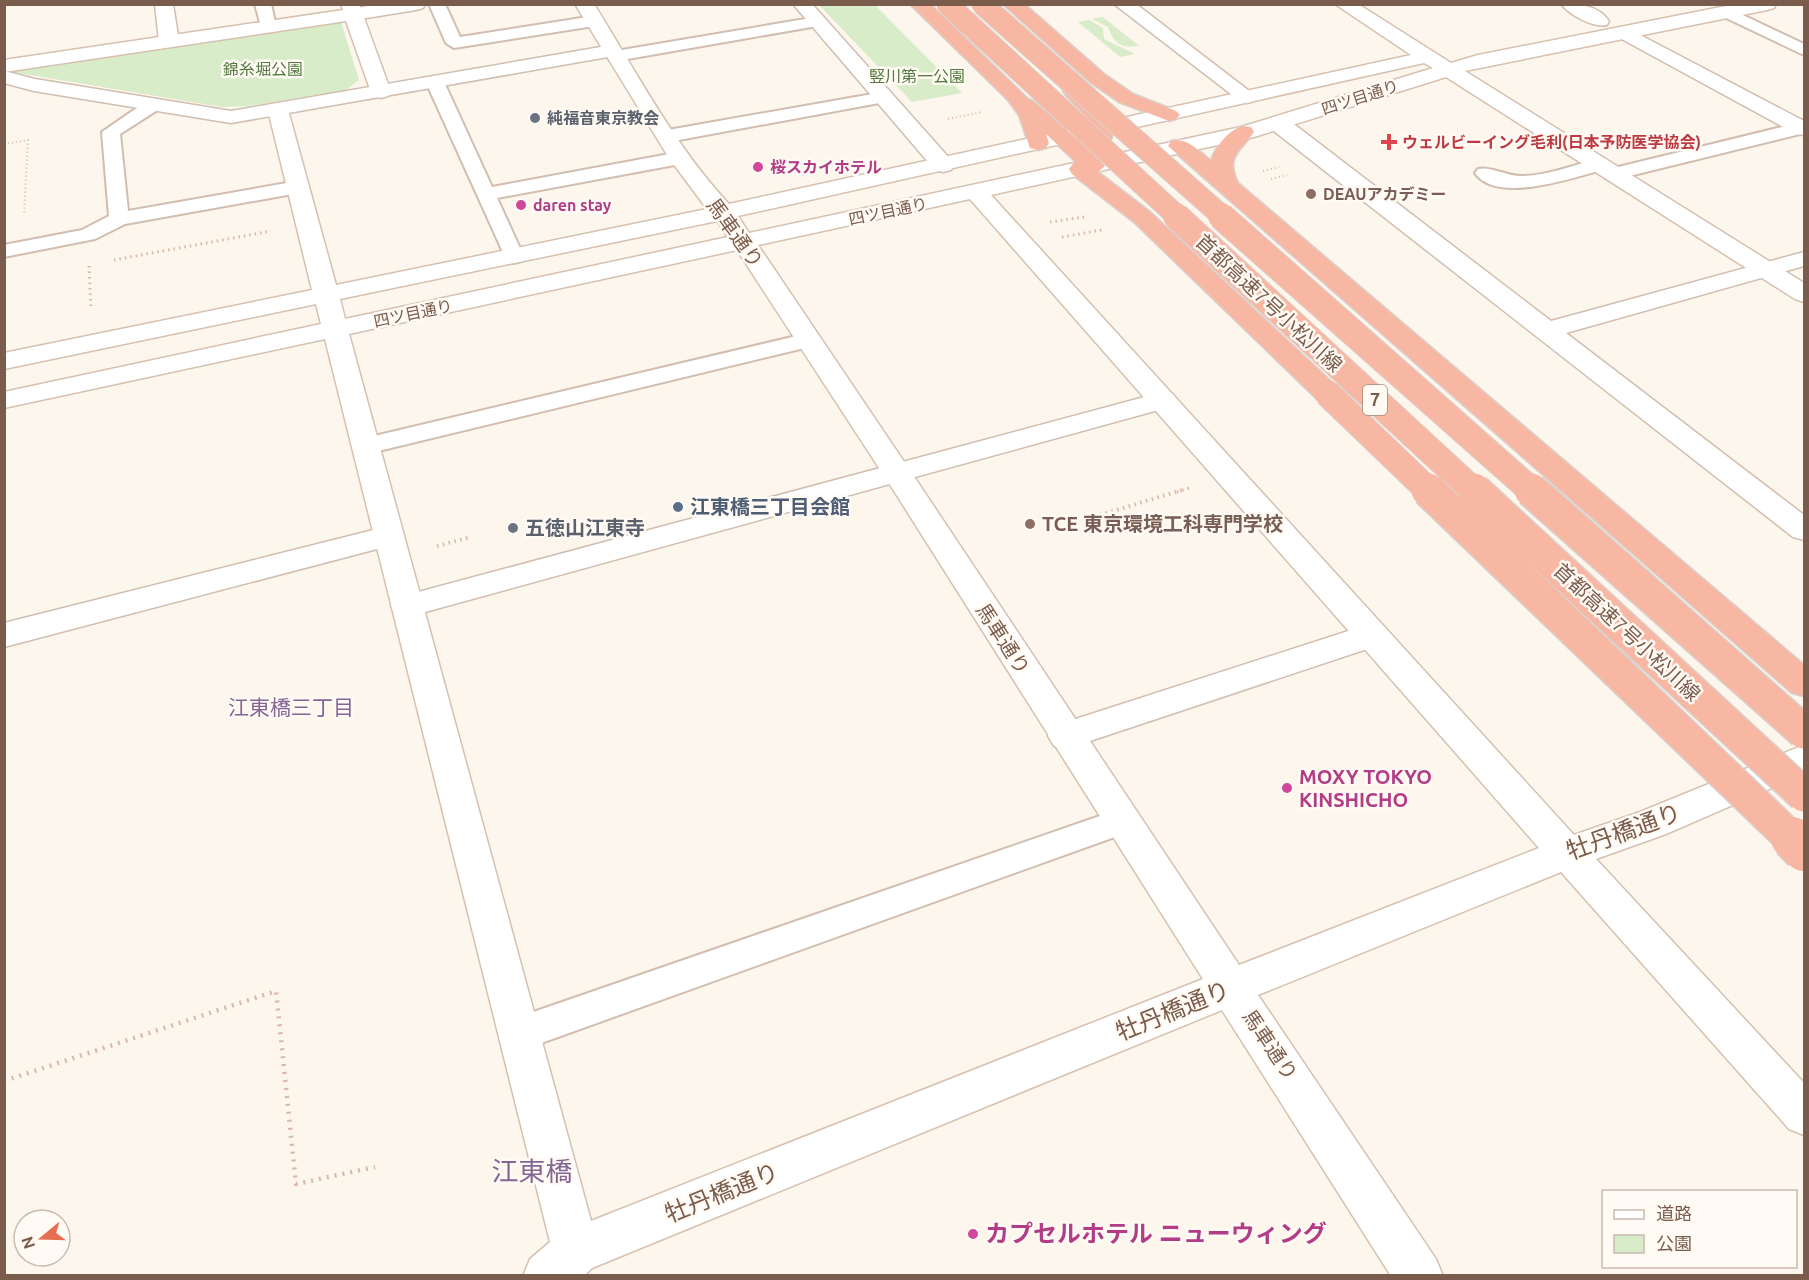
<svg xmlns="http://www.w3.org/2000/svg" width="1809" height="1280" font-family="Ubuntu,'Noto Sans JP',sans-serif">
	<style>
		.green { fill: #d8ecc9 }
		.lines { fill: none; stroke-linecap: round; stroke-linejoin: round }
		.lane-casing { stroke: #d1beb0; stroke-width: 4 }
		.street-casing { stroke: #d1beb0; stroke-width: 3 }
		.secondary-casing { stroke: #d6c0b0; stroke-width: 3 }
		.highway-casing { stroke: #dad1cd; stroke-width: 3 }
		.path-far3 { stroke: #d9b8a5; stroke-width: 2; stroke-dasharray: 1 3; stroke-linecap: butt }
		.path-far2 { stroke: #d9b8a5; stroke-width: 3; stroke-dasharray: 1.5 4; stroke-linecap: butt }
		.path-far1 { stroke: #d9b8a5; stroke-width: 4; stroke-dasharray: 1.5 4.5; stroke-linecap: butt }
		.path { stroke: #d9b8a5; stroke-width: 4.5; stroke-dasharray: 2 6; stroke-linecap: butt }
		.lane { fill: #fff; fill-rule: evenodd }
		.street { fill: #fff; fill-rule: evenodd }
		.secondary { fill: #fff; fill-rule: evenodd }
		.highway { fill: #f7b7a3; fill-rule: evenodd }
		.highway-bridge-far3-casing { stroke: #dad1cd; stroke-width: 23; stroke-linecap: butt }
		.highway-bridge-far2-casing { stroke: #dad1cd; stroke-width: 28; stroke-linecap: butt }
		.highway-bridge-far1-casing { stroke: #dad1cd; stroke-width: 36; stroke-linecap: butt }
		.highway-bridge-casing { stroke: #dad1cd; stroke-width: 45; stroke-linecap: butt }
		.highway-bridge-far3 { stroke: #f7b7a3; stroke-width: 21 }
		.highway-bridge-far2 { stroke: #f7b7a3; stroke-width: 26 }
		.highway-bridge-far1 { stroke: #f7b7a3; stroke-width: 33 }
		.highway-bridge { stroke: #f7b7a3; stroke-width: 42 }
		.worship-dot { fill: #6b7280; stroke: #fffaf3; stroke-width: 2 }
		.health-dot { fill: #e0444e; stroke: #fffaf3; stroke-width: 2 }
		.hotel-dot { fill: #d1479c; stroke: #fffaf3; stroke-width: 2 }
		.education-dot { fill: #8d6e63; stroke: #fffaf3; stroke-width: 2 }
		.service-dot { fill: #5c6f8a; stroke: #fffaf3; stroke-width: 2 }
		.labels { text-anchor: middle; stroke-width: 5; stroke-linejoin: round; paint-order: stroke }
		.far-park-label { font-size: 16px; fill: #537a41; stroke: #fffaf3 }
		.far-street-label { font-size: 16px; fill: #7a5c4d; stroke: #fffaf3 }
		.far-worship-label { font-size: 16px; font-weight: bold; fill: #5b616d; stroke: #fffaf3; text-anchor: start }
		.far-health-label { font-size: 16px; font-weight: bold; fill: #be3a42; stroke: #fffaf3; text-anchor: start }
		.far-hotel-label { font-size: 16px; font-weight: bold; fill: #b23c85; stroke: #fffaf3; text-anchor: start }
		.far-education-label { font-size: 16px; font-weight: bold; fill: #785e54; stroke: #fffaf3; text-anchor: start }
		.shield { fill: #fffaf3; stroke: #a28b7f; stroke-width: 1.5 }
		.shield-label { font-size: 18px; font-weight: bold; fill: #7a5c4d }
		.street-label { font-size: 20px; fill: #7a5c4d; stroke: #fffaf3 }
		.service-label { font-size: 20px; font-weight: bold; fill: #4e5e75; stroke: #fffaf3; text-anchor: start }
		.education-label { font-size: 20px; font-weight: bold; fill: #785e54; stroke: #fffaf3; text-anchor: start }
		.worship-label { font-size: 20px; font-weight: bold; fill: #5b616d; stroke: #fffaf3; text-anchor: start }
		.hotel-label { font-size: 20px; font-weight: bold; fill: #b23c85; stroke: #fffaf3; text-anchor: start }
		.neighbourhood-label { font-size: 21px; fill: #846695; stroke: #fffaf3 }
		.near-street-label { font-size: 24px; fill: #7a5c4d; stroke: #fffaf3 }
		.near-hotel-label { font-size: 24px; font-weight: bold; fill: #b23c85; stroke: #fffaf3; text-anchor: start }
		.near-quarter-label { font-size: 27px; fill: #846695; stroke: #fffaf3 }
	</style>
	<rect width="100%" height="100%" fill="#fdf6ec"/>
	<path class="green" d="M819 5H875L962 93 912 102Z
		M1103 17 1139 46C1121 48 1114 44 1108 27L1092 19Z
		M1089 20 1103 28 1104 39 1135 54 1120 57 1078 22Z
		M341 22 359 80 346 90 249 106 222 107 12 72Z"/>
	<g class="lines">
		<g class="lane-casing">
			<path id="lane" d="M255 4H271L276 27 274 30H262Z
				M429 4H445L460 37 594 16 602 21 594 26 454 48 446 43Z
				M1728 8 1804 44V55L1722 16 1720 13Z
				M817 17 825 22 823 25 616 61 610 60 607 56 610 52 616 51Z
				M435 77 441 78 444 82 492 187 680 152 687 154 690 158 687 162 680 164 497 198 524 257 521 261 514 263 507 261 426 82 429 78Z
				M884 92 890 93 893 97 890 101 668 142 661 140 659 136 661 132 668 130Z
				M153 100 159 101 162 105 159 109 120 134 128 211 298 181 305 183 308 187 305 191 298 193 125 224 95 239 4 257V245L82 230 109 216 102 132 147 101Z
				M1802 122 1804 123V133L1613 180 1606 178 1603 174 1606 170Z
				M1598 159 1605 161 1608 165 1605 169C1575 177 1497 205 1475 173L1478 169C1492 166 1507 177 1524 176 1549 175 1574 165 1598 159Z
				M809 333 817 335 820 340 817 345 366 454 357 451 354 446 357 441 366 438Z
				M1123 808 1134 812 1139 821 1134 830 519 1051 506 1046 501 1034 506 1022 519 1017Z"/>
		</g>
		<g class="street-casing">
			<path id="street" d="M155 4H173L179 42 176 46H162L159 42Z
				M378 4H425L423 8 416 10 354 20 347 18 345 14 347 10Z
				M793 4H812L951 160 954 165 951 170 943 172 935 170Z
				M1114 4H1136L1257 97 1254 101 1247 103 1240 101Z
				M1561 4C1579 4 1598 5 1609 21L1607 25C1593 28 1570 15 1561 4Z
				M1625 27 1804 121V135L1796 134 1618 37 1615 33 1618 29Z
				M612 45 619 47 622 51 619 55 231 123 34 91 4 83V71L35 79 231 111Z
				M1278 117 1286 118 1551 321 1804 252V266L1566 333 1804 515V540L1793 537 1270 128 1267 123 1270 118Z
				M1163 392 1173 394 1177 400 1173 406 407 617 396 614 391 606 396 598 407 595Z
				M389 526 400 529 404 536 400 543 4 647V623Z
				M1373 623 1385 627 1389 635 1385 643 1066 749 1054 746 1048 736 1054 726Z"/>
		</g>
		<g class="secondary-casing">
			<path id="secondary" d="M341 4H359L391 92 388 96 381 98 374 96 371 92 346 21 4 72V60L343 10Z
				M575 4H594C635 70 676 148 729 204L1411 55 1335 4H1358L1451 63 1478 55 1736 4H1776L1774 8 1767 10 1465 71 1804 283V302L1795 299 1446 77 1254 137 991 195 1574 835 1640 812 1804 745V774L1666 834 1596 859 1804 1083V1135L1789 1129 1561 872 1258 995 1436 1259 1443 1276H1391L1222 1010 592 1268 584 1276H523L530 1259 550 1242 325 339 4 408V392L321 324 316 304 4 369V353L312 290 268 110 271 106 278 104 285 106 288 110 336 285 707 209 669 158ZM1424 63 1433 68 1241 127 749 233 738 216ZM970 199 1539 848 1239 965 917 481 758 245ZM717 221 728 237 345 319 340 299ZM737 250 894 491 1203 979 591 1221 349 334Z"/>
		</g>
		<g class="highway-casing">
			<path id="highway" d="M910 4H930L1028 99 1033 101 1086 147C1101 117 1077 112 1063 91L1066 87C1070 85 1075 84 1080 87 1092 93 1111 114 1113 128 1114 140 1105 150 1099 159L1105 166 1098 172 1150 212 1337 387 1341 393 1337 399 1327 401 1317 399 1134 222 1072 174 1069 169 1075 161 1046 134 1049 143 1046 148 1038 150 1030 148 1019 115 1008 100Z
				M1003 4H1024L1104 74 1133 94 1176 111 1180 115 1176 119 1169 121 1119 102 1090 82Z
				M1243 126 1251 127 1254 132C1240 152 1225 156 1238 183L1804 665V696L1792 693 1168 146 1171 141C1188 137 1198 151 1211 161 1215 147 1229 129 1243 126Z"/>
		</g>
		<path class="path-far3" d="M948 119 982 112
			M4 144 28 140 24 215
			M1263 171 1279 167
			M1271 179 1287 175"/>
		<path class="path-far2" d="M1050 222 1084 217
			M1062 237 1102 230
			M114 260 271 231
			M89 266 91 309
			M1177 492 1189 488"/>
		<path class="path-far1" d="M1100 515 1182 490
			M437 546 471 537"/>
		<path class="path" d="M4 1081 276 991 296 1184 375 1167"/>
		<use href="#lane" class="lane"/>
		<use href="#street" class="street"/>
		<use href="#secondary" class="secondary"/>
		<use href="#highway" class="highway"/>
		<g class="highway-bridge-far3-casing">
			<path id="highway-bridge-far3" d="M947 4 1178 217
				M982 4 1223 217"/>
		</g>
		<g class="highway-bridge-far2-casing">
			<path id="highway-bridge-far2" d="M1176 216 1475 492
				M1221 216 1533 492
				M1327 393 1430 492"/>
		</g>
		<g class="highway-bridge-far1-casing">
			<path id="highway-bridge-far1" d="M1428 490 1793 840
				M1474 490 1804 795
				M1531 490 1804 732"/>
		</g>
		<g class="highway-bridge-casing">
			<path id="highway-bridge" d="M1792 838 1804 850"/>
		</g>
		<use href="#highway-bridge-far3" class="highway-bridge-far3"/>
		<use href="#highway-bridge-far2" class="highway-bridge-far2"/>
		<use href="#highway-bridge-far1" class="highway-bridge-far1"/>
		<use href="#highway-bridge" class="highway-bridge"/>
	</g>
	<g class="worship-dot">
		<circle cx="535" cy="118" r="6"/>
		<circle cx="513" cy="528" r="6"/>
	</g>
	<path class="health-dot" d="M1386 133h6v6h6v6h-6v6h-6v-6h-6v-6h6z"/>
	<g class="hotel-dot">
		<circle cx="758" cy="167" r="6"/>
		<circle cx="521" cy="205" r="6"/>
		<circle cx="1287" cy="788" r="6"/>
		<circle cx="973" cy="1234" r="6"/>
	</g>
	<g class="education-dot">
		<circle cx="1311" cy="194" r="6"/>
		<circle cx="1030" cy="524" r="6"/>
	</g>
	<circle class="service-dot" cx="678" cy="507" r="6"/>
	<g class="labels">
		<g class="far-park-label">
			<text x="263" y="75">錦糸堀公園</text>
			<text x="917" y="82">竪川第一公園</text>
		</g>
		<g class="far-street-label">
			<text transform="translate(1360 97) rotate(-18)" y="6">四ツ目通り</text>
			<text transform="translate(888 211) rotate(-12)" y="6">四ツ目通り</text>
			<text transform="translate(413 313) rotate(-12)" y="6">四ツ目通り</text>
		</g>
		<g class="far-worship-label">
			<text x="547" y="124">純福音東京教会</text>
		</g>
		<g class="far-health-label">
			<text x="1402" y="148">ウェルビーイング毛利(日本予防医学協会)</text>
		</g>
		<g class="far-hotel-label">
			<text x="770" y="173">桜スカイホテル</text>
			<text x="533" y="211">daren stay</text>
		</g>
		<g class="far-education-label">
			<text x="1323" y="200">DEAUアカデミー</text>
		</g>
		<rect class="shield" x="1363" y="385" width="24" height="30" rx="4.5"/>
		<g class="shield-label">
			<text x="1375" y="406">7</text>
		</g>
		<g class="street-label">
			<text transform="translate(735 233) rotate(54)" y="7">馬車通り</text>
			<text transform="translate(1269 303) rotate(43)" y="7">首都高速7号小松川線</text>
			<text transform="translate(1627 632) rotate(43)" y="7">首都高速7号小松川線</text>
			<text transform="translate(1003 639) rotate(57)" y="7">馬車通り</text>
			<text transform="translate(1270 1045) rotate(56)" y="7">馬車通り</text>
		</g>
		<g class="service-label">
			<text x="690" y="514">江東橋三丁目会館</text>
		</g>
		<g class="education-label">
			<text x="1042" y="531">TCE 東京環境工科専門学校</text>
		</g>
		<g class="worship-label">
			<text x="525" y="535">五徳山江東寺</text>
		</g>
		<g class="hotel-label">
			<text x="1299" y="784">MOXY TOKYO<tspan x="1299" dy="23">KINSHICHO</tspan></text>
		</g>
		<g class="neighbourhood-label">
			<text x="291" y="715">江東橋三丁目</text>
		</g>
		<g class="near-street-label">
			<text transform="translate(1624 832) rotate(-20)" y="8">牡丹橋通り</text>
			<text transform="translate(1173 1011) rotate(-22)" y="8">牡丹橋通り</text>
			<text transform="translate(722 1193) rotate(-22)" y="8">牡丹橋通り</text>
		</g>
		<g class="near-hotel-label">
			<text x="985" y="1242">カプセルホテル ニューウィング</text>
		</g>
		<g class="near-quarter-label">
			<text x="532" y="1181">江東橋</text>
		</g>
	</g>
	<rect width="1809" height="1280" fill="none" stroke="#7a5c4d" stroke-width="12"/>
	<rect x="1602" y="1190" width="195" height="78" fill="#fffaf3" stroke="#cabbb1" stroke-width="1.5"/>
	<rect x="1614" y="1210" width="30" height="9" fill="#ffffff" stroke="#cabbb1" stroke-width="1.5"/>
	<text x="1656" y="1220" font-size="18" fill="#7a5c4d">道路</text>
	<rect x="1614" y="1235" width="30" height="18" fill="#d8ecc9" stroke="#cabbb1" stroke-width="1.5"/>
	<text x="1656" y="1250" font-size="18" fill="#7a5c4d">公園</text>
	<g transform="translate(42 1238) rotate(251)"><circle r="28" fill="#fffaf3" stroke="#cabbb1" stroke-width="1.5"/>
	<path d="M0-4.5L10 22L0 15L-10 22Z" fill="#e76f51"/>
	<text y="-9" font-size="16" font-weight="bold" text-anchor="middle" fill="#7a5c4d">N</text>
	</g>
</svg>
